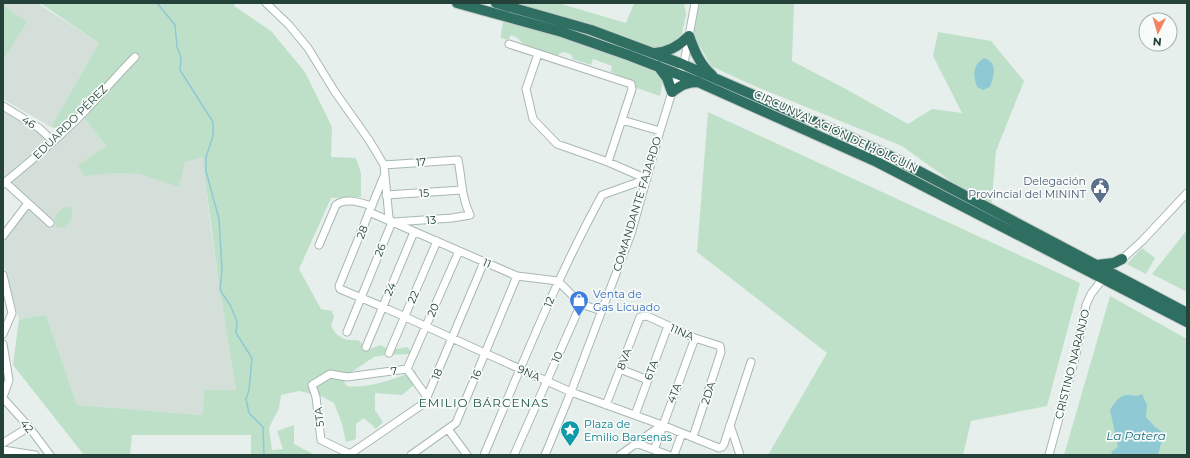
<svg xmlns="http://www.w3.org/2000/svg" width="1190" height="458" font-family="Montserrat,sans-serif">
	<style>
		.built { fill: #d4dfda }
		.green { fill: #bfe0c8 }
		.water { fill: #8ec9d4 }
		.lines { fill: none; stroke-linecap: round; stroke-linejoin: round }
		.stream { stroke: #8ec9d4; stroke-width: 1.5 }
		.minor-casing { stroke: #a8b8b2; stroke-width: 9 }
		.highway-casing { stroke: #c2cac8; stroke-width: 12 }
		.minor { stroke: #fff; stroke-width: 7 }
		.highway { stroke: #2f6f62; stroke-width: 10 }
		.labels { text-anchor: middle; stroke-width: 3.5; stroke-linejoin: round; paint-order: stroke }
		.street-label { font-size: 11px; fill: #24423a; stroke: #f7fbf9 }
		.service-label { font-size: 11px; fill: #4e5e75; stroke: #f7fbf9; text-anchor: end }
		.shop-label { font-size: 11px; fill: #366cbe; stroke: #f7fbf9; text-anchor: start }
		.culture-label { font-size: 11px; fill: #0d838f; stroke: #f7fbf9; text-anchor: start }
		.neighbourhood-label { font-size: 12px; letter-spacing: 1px; fill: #1f5548; stroke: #f7fbf9 }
		.water-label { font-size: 12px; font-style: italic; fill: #1c6f80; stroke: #f7fbf9 }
	</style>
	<rect width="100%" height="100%" fill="#e6efeb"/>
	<path class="built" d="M3 3H37L99 43 51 127 3 99Z
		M3 109 38 131 49 142 3 180Z
		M84 118 106 146 78 165 116 173 140 174 202 156 211 229 236 391 203 415 77 405 46 315 19 319 3 263V242L30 205 8 185 59 136Z"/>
	<path class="green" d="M40 3H235L234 6 271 31 305 72 332 127 331 157 356 158 361 173V197L331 198 299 269 321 309 332 311 334 317 331 326C338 338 344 341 358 340L364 345 365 349H369L381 345C390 351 397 349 407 347L411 351 409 354 385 355 374 357 350 373 344 382 347 386C367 389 396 379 415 370L418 378 414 385 402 395 375 393V410L383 422 376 429 364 418 356 424V439L346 442 342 424 334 403 321 396 299 391 281 395 279 408 269 428 272 450 283 449 277 431 294 425V444L315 455H251V435H132L130 455H84L13 365 19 319 46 315 77 405 203 415 204 390H236L220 290 202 157 185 162 179 187 140 174 116 173 84 176 78 165 106 146 84 118 60 129 51 127 99 43Z
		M503 3H558L626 23 634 3H684L686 14 682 34 670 44 660 47H651L627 38Z
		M699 3H794L792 61 844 88 908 124 932 109 962 113 933 56 938 32 991 41 1024 81 996 151 991 210 902 146 752 85 711 66 693 34Z
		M3 5 27 22 3 60Z
		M504 18 622 54 655 69 661 77 662 85 660 96 634 87 633 82 611 72 612 66 593 59 591 65 573 59 571 54 563 52 556 56C547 53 538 51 529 48 521 44 521 38 511 35L508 40 501 38V33Z
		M686 70 869 149 1090 268 914 174 868 151 834 138 694 75Z
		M708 112 1080 283 1047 406 971 421 963 455H768L827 353 697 252Z
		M67 207H71C74 217 71 221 64 228L57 227 54 222C55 215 60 208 67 207Z
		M1187 230V292L1152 274Z
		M1142 248 1155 258 1146 274 1127 264Z
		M1110 296 1187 339V455H1064Z"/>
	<path class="water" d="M984 58C998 62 994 76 990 87L983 90 977 87C973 74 972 66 984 58Z
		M1142 394 1147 405 1146 417 1155 427 1164 433 1158 455H1113L1111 452 1118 447 1110 410C1114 404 1118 396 1126 395 1133 394 1133 398 1142 394Z"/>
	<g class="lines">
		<path class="stream" d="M157 3 175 25 177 47 181 57 180 70 213 122V136L206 157V171L219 219 222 270 220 290 230 305 237 321 236 333 252 358 249 390 246 399 249 413 263 427 264 455"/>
		<g class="minor-casing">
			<path id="minor" d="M266 3 289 25 308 48 335 92 369 140 384 165 389 218 392 222
				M509 44 631 84 632 89 608 162
				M538 54 526 89 533 119 557 144 608 162 647 179
				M3 106 39 128 53 141
				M622 120 660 131
				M384 165 458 160C462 179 461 196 470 215L452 218 394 222
				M384 176 339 286 340 289 383 307 571 392 662 425 719 448 722 447 724 444 751 362
				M5 182 50 223
				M3 184C32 160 61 136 87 109 103 92 118 74 135 57
				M386 195 462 190
				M369 212 517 276 558 281 581 304 602 311
				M3 236 28 203
				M319 245 336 205C346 197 361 203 372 206
				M1120 261 1142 241 1187 193
				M3 275 12 313 3 334
				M347 332 392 222
				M3 344 9 380 3 397
				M366 347 414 232
				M389 353 437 241
				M407 369 459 251
				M407 369 427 397
				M620 369 648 380
				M3 398 29 427 50 455
				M606 405 640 317 647 316 695 338 720 346 721 352 693 437
				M635 415 668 326
				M730 425 740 455
				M448 429 467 455
				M3 443 29 427
				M636 443 668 455
				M3 450 35 455
				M654 450 695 338
				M350 454 423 404 427 397 484 262
				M350 454 321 440 316 397 312 385 330 374 347 377 407 369
				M411 455 456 423 517 276
				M484 455C521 367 556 279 602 195L647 179
				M514 455 581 304
				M545 455 571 392 631 234 660 131 672 92 684 63 695 3
				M620 455 662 425
				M674 455 682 433
				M1049 455 1076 354 1086 305 1091 294 1105 276"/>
		</g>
		<g class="highway-casing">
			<path id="highway" d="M457 3 562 32 628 55 698 82 877 162 1187 322
				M496 3 591 30 682 64 843 134 894 158 1187 313
				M655 53C669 52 679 46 689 36 694 50 700 65 712 75
				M658 66 667 78 672 92C681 85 687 82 698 82
				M1097 265 1114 263 1122 259"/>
		</g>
		<use href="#minor" class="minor"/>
		<use href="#highway" class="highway"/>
	</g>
	<defs>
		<g id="civic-pin" transform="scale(1)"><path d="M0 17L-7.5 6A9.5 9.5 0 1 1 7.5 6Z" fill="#5c6f8a" stroke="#f7fbf9"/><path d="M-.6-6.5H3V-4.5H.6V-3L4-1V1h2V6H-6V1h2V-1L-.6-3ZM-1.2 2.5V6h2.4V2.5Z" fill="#fff"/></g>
		<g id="shop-pin" transform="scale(1)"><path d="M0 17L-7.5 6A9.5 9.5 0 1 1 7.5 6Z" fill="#3f7fe0" stroke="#f7fbf9"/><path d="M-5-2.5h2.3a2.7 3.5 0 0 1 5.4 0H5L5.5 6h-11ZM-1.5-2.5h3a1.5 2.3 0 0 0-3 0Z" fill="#fff"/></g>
		<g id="sight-pin" transform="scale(1)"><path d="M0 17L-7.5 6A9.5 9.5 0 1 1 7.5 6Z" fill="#0f9aa8" stroke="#f7fbf9"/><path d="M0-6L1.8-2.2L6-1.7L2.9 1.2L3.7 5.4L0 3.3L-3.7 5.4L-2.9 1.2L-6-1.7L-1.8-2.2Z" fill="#fff"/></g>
	</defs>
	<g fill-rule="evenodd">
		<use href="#civic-pin" x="1100" y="187"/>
		<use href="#shop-pin" x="579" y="300"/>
		<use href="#sight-pin" x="570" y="430"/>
	</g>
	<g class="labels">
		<g class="street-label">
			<text transform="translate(29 122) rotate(32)" y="4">46</text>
			<text transform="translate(70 122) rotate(-45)" y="4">EDUARDO PÉREZ</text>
			<text transform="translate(836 131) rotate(25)" y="4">CIRCUNVALACIÓN DE HOLGUÍN</text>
			<text transform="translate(421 162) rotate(-5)" y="4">17</text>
			<text transform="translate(424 193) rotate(-4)" y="4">15</text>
			<text transform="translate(637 204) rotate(-73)" y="4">COMANDANTE FAJARDO</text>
			<text transform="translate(431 220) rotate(-4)" y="4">13</text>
			<text transform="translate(362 232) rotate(-68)" y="4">28</text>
			<text transform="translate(380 250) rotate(-67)" y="4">26</text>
			<text transform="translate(487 263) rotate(23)" y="4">11</text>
			<text transform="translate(390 289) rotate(-67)" y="4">24</text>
			<text transform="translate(413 297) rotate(-67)" y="4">22</text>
			<text transform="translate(549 302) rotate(-67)" y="4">12</text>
			<text transform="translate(433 310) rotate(-67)" y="4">20</text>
			<text transform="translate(682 332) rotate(23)" y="4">11NA</text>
			<text transform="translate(557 357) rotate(-66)" y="4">10</text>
			<text transform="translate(624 359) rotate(-69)" y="4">8VA</text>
			<text transform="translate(1072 364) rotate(-76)" y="4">CRISTINO NARANJO</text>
			<text transform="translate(651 370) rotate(-70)" y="4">6TA</text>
			<text transform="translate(394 371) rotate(-7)" y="4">7</text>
			<text transform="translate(529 373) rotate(24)" y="4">9NA</text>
			<text transform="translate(437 374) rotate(-67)" y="4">18</text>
			<text transform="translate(476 375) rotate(-67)" y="4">16</text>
			<text transform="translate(674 393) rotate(-69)" y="4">4TA</text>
			<text transform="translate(708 393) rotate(-72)" y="4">2DA</text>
			<text transform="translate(319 417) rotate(-96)" y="4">5TA</text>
			<text transform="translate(27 426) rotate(50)" y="4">42</text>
		</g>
		<g class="service-label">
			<text x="1086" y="185">Delegación<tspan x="1086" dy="13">Provincial del MININT</tspan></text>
		</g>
		<g class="shop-label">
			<text x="593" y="298">Venta de<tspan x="593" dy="13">Gas Licuado</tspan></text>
		</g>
		<g class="culture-label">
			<text x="584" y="428">Plaza de<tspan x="584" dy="13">Emilio Barsenas</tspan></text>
		</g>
		<g class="neighbourhood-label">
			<text x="484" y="407">EMILIO BÁRCENAS</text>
		</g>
		<g class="water-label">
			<text x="1136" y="440">La Patera</text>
		</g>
	</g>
	<rect width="1190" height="458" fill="none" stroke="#24423a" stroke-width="8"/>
	<g transform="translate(1158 32) rotate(185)"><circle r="19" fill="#f7fbf9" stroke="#a3b1ad"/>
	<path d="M0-3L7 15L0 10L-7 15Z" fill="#f4845f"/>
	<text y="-6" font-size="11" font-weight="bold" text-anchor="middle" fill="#24423a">N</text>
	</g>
</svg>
